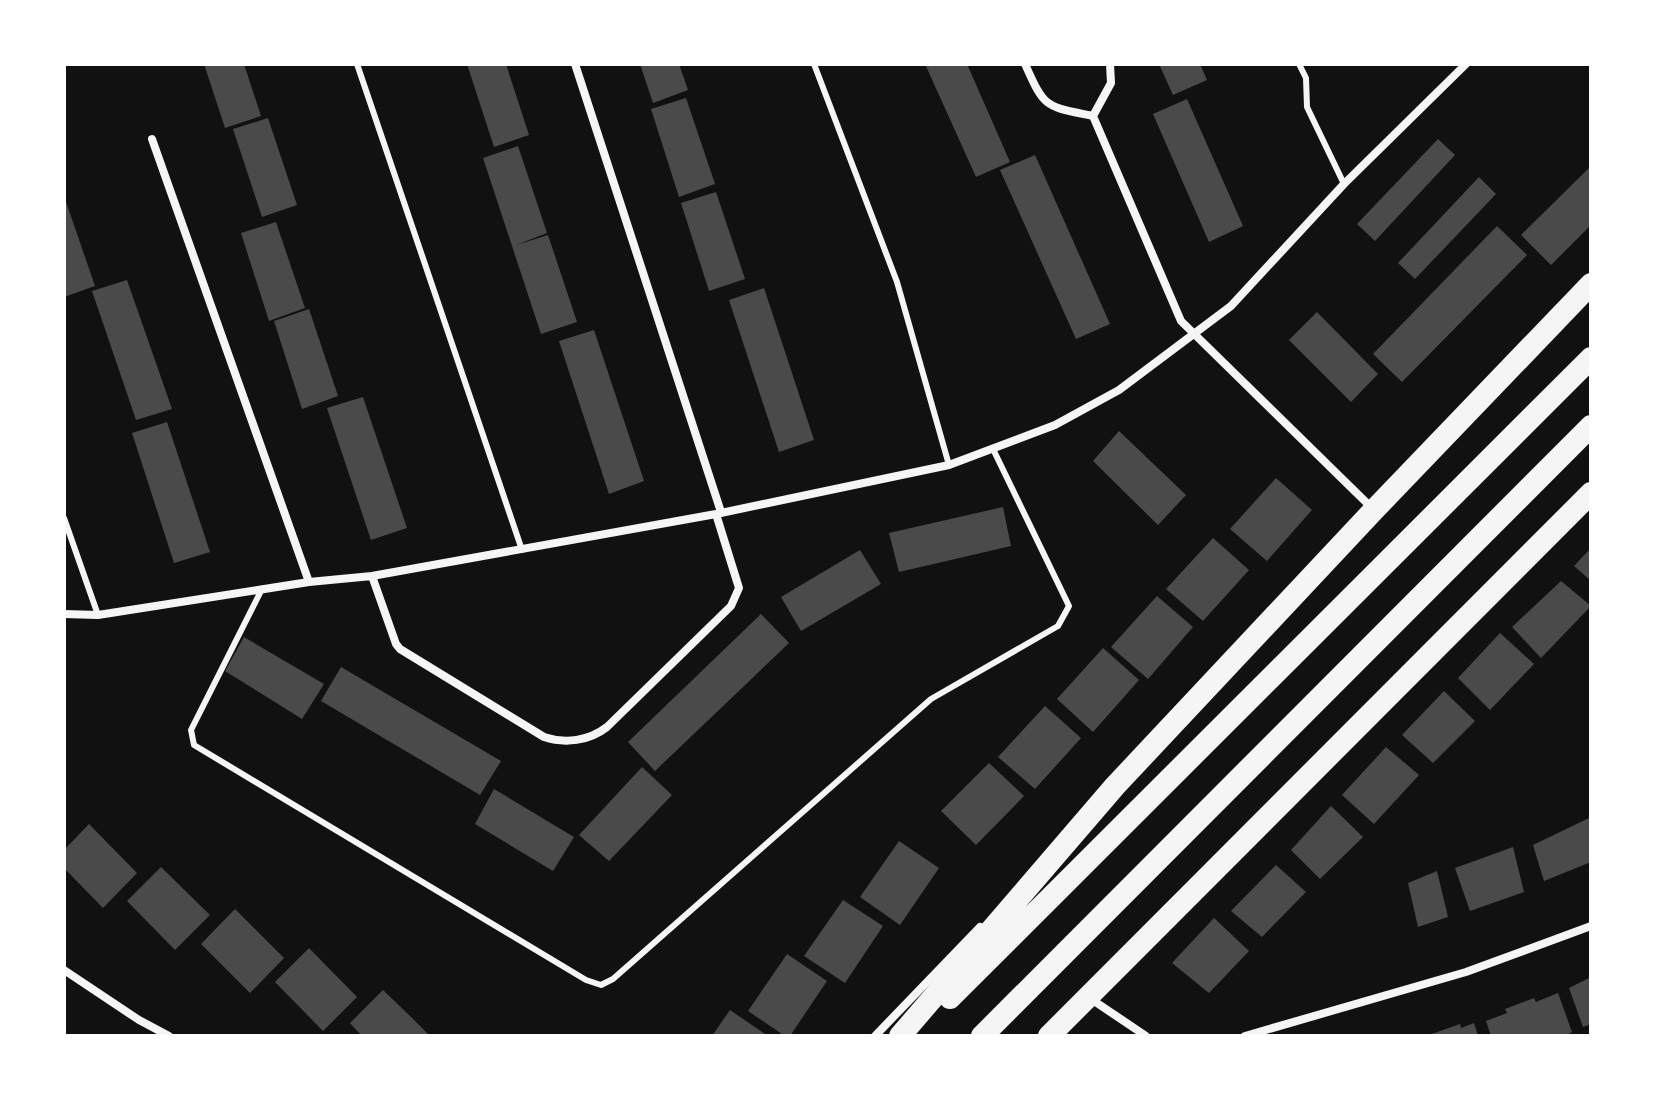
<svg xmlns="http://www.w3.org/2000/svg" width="1655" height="1100" font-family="'Libre Baskerville',serif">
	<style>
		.building { fill: #4a4a4a }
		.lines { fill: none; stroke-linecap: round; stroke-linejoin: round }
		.service { stroke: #f5f5f5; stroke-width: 6 }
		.minor { stroke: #f5f5f5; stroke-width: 8 }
		.trunk { stroke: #f5f5f5; stroke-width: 22 }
	</style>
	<rect width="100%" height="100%" fill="#111"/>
	<path class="building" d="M204 64H244L261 116 225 128Z
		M467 64H506L529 135 494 147Z
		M640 64H679L688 90 653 103Z
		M925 64H967L1010 162 976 177Z
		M1159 64H1200L1207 80 1173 95Z
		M686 98 715 184 679 197 651 109Z
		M1187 99 1243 226 1209 242 1153 114Z
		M268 118 297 205 262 217 233 129Z
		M1438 139 1455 155 1375 241 1357 224Z
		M518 146 547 233 516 245 548 235 577 322 541 334 483 158Z
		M1035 155 1110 324 1076 339 1000 170Z
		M1591 166V225L1551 265 1521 235Z
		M1479 177 1496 194 1415 279 1398 263Z
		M716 192 745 279 709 291 681 203Z
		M64 196 95 286 64 297Z
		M276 222 305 308 269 321 241 233Z
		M1497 226 1527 255 1402 382 1373 354Z
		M127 280 172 409 136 420 92 291Z
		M764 288 814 440 779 452 729 300Z
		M309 309 338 396 302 409 274 321Z
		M1317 312 1378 374 1351 402 1289 340Z
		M594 330 644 481 609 494 559 341Z
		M363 397 407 528 371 540 327 408Z
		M167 422 210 552 174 563 132 433Z
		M1119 431 1186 495 1158 525 1093 461Z
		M1276 478 1312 510 1267 561 1230 529Z
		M1003 507 1011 546 899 572 889 533Z
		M1213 538 1249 570 1203 621 1166 589Z
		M1591 548V581L1574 566Z
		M860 550 881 584 801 631 781 597Z
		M1561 581 1591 606 1541 658 1512 627Z
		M1157 596 1193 627 1148 679 1111 647Z
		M761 614 789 643 655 771 628 742Z
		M1500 633 1534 664 1490 710 1458 678Z
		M244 637 324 684 302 719 225 671Z
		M1103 648 1139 680 1093 732 1057 699Z
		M341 667 501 761 480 795 321 701Z
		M1444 691 1475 721 1433 763 1402 735Z
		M1045 706 1081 738 1035 789 998 757Z
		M1386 747 1419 775 1374 824 1342 795Z
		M989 763 1024 796 976 845 941 811Z
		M642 767 672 795 609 861 579 835Z
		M494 789 574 837 553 871 475 824Z
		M1331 806 1363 837 1320 879 1291 850Z
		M1589 818 1591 862 1544 881 1533 845Z
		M89 824 137 873 103 908 64 868V850Z
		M899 841 939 868 900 925 860 897Z
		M1513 847 1524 892 1470 911 1455 868Z
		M1276 865 1306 892 1262 937 1231 911Z
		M161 867 210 915 175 950 127 901Z
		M1437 871 1448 917 1418 927 1408 883Z
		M843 900 883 926 845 983 804 956Z
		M235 909 284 958 250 993 201 944Z
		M1214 918 1249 951 1209 993 1172 963Z
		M309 948 357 997 323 1031 275 982Z
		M787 954 827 981 790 1036H785L748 1011Z
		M1591 977V1024L1583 1027 1569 988Z
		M383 990 408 1014 430 1036H362L350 1023Z
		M1558 993 1572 1032 1565 1036H1491L1486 1021 1507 1013 1505 1009 1534 998 1536 1002Z
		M730 1010 768 1036H712Z
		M1474 1023 1478 1036H1426L1460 1024 1461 1028Z"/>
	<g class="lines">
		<path class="service" d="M357 64 522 550
			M814 64 897 282 949 465
			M1299 64 1306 78 1307 107 1344 184
			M64 518 98 615
			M262 589 191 730 194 745 586 980 601 985 613 979 931 699 1058 626 1069 606 993 449"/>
		<path class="minor" d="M575 64 721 512
			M1025 64C1045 109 1045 106 1093 116
			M1093 116 1181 321 1372 508
			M1093 116 1111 83 1110 64
			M152 139 309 582
			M372 576 396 644 400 649 544 737C565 744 589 741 607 727L731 606 739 588 716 514
			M64 614 98 615 309 582 372 576 716 514 949 465 1055 425 1119 390 1231 306 1344 184 1466 64
			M64 970 139 1020 169 1036
			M1091 999 1146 1036
			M875 1036 980 927
			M1245 1036 1466 972 1591 926"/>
		<path class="trunk" d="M950 998 1591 358
			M900 1036 1115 786 1374 510 1591 284
			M982 1036 1591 426
			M1049 1036 1591 493"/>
	</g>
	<rect width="1655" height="1100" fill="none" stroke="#ffffff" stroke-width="132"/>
</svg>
